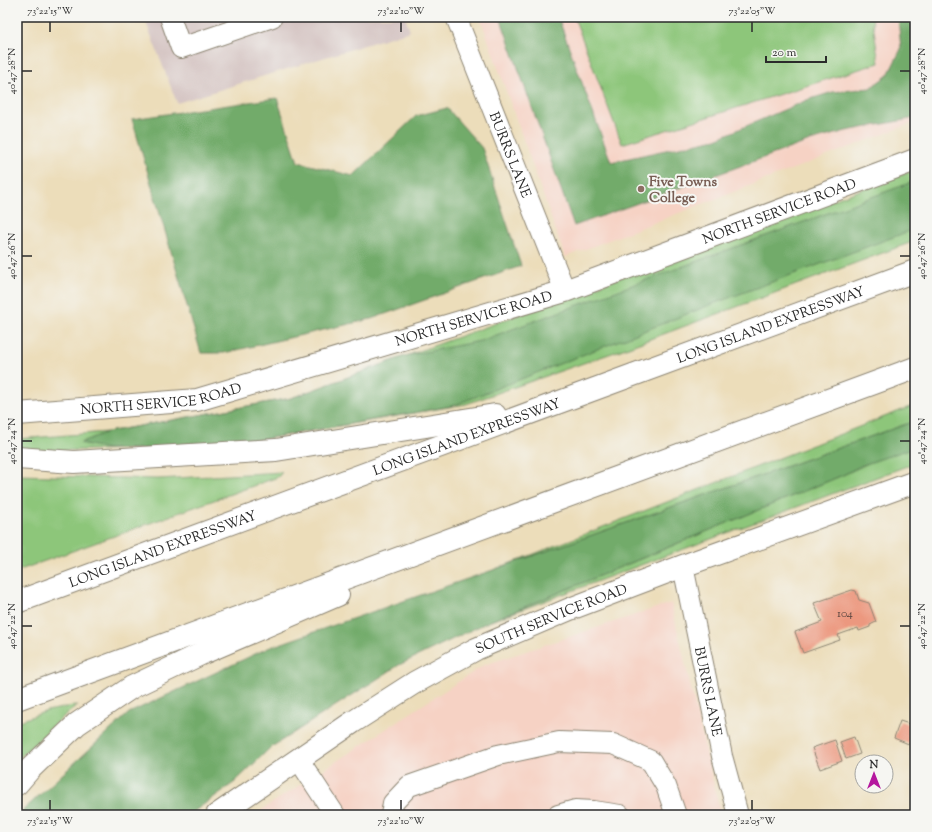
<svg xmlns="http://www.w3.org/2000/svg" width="932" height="832" font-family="'Sorts Mill Goudy',serif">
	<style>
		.built { fill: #f6d2c4 }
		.industrial { fill: #d1bfbe }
		.green { fill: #8dc67a; stroke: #5c7852 }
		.forest { fill: #72ab6a; stroke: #4e6b4a }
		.building { fill: #ec987f }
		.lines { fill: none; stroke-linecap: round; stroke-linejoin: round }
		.minor-casing { stroke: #8c8472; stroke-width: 22 }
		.major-casing { stroke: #8c8472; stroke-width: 24 }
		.highway-casing { stroke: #8c8472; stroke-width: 24 }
		.minor { stroke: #fff; stroke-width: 20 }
		.major { stroke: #fff; stroke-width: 22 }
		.highway { stroke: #fff; stroke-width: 22 }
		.ticks { fill: none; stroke: #2b2b2b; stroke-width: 1.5 }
		.education-dot { fill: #8d6e63; stroke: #f6f6f2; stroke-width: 1.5 }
		.labels { text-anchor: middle; stroke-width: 4; stroke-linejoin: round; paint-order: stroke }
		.number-label { font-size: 12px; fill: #5b4640 }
		.street-label { font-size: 14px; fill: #2b2b2b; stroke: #f6f6f2 }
		.education-label { font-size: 14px; font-weight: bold; fill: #785e54; stroke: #f6f6f2; text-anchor: start }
		.neatline { fill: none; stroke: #2b2b2b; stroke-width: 1.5 }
		.ticks-label { font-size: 10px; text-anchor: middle; fill: #2b2b2b }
	</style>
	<rect width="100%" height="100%" fill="#f6f6f2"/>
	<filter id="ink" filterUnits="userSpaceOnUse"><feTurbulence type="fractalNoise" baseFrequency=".025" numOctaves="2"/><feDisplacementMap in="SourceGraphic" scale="8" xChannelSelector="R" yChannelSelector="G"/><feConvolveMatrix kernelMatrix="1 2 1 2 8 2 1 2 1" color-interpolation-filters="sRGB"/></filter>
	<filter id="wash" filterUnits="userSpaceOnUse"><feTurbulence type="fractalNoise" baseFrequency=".012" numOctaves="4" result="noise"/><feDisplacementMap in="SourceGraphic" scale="16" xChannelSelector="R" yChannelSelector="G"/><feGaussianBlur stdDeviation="0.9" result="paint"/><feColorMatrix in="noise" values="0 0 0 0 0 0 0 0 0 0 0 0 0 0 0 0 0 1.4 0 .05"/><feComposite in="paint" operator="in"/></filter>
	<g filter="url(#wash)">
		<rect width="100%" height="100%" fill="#ecddba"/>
		<path class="built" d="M480 17H915V122L565 257Z
			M671 603 721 815H254L484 665Z"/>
		<path class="industrial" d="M144 17H405L410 31 177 103Z"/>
		<path class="green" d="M574 17H872L879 63 622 144Z
			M915 170V241L615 352 466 404 213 448 28 451 17 450V439L107 432 291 398Z
			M915 405V421L493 570Z
			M915 441V463L488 622 843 475Z
			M282 472 278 477 17 571V475L158 479Z
			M78 705 63 717 17 760V722L47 711Z"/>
		<path class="forest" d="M500 17H558L611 162 716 139 807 100 833 92 870 88 888 75 901 49 898 17H915V118L846 131 810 141 574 226Z
			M277 98 298 162 353 176 416 116 447 108 482 148 521 266 371 319 224 353H201L132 119Z
			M915 181V229L710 305 452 406 213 448 108 449 80 443 107 432 291 398 405 356 480 341Z
			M915 421V447L863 465 843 475 488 622 399 665 270 748 235 782 189 815H18L129 713 268 648 493 570Z"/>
		<g id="blocks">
			<path class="building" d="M852 590 856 591 859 600 869 603 876 622 870 625V627L859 631 858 628 838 635 840 640 803 653 795 632 822 622 814 603Z
				M900 721 915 726V736L911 745 894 738Z
				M854 737 860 754 846 759 840 742Z
				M835 740 842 761 820 769 812 748Z"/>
		</g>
	</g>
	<g filter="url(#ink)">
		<use href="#blocks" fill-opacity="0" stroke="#8c8472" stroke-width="1"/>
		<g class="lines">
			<g class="minor-casing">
				<g id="minor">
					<path d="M170 17 181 48 272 17"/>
					<path id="s1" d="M456 17 565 291"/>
					<path id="s2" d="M683 566 722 756 738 815"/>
					<path d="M299 760 335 815"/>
					<path d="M391 815 393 803 409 786 498 755 559 742 613 744 651 761 666 786 676 815"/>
					<path d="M558 815 575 810 594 811 620 815"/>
				</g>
			</g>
			<g class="major-casing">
				<g id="major">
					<path id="s3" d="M17 414 197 400 565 291 915 160"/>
					<path id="s4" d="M217 815 353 722 414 683 476 649 570 609 683 566 915 482"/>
				</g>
			</g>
			<g class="highway-casing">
				<g id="highway">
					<path d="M17 458 74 462 276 450 495 415"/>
					<path id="s5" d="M17 602 915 271"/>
					<path d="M17 699 915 368"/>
					<path d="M17 784 30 769 77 724 132 687 203 653 338 595"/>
				</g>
			</g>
			<use href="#minor" class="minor"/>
			<use href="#major" class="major"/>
			<use href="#highway" class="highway"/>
		</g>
	</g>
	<path class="ticks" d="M50 22V32M401 22V32M752 22V32M22 71H32M900 71H910M22 256H32M900 256H910M22 441H32M900 441H910M22 626H32M900 626H910M50 800V810M401 800V810M752 800V810"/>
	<circle class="education-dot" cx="641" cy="189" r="4"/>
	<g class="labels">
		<g class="number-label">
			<text x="845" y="617">104</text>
		</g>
		<g class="street-label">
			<text dy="5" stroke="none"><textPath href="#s1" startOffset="148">BURRS LANE</textPath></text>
			<text dy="5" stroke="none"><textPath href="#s3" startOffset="793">NORTH SERVICE ROAD</textPath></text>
			<text dy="5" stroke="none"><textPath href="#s3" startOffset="469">NORTH SERVICE ROAD</textPath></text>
			<text dy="5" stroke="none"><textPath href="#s5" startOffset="803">LONG ISLAND EXPRESSWAY</textPath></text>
			<text dy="5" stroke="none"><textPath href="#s3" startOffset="145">NORTH SERVICE ROAD</textPath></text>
			<text dy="5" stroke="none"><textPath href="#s5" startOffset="479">LONG ISLAND EXPRESSWAY</textPath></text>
			<text dy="5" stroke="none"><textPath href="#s5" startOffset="155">LONG ISLAND EXPRESSWAY</textPath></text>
			<text dy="5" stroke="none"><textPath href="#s4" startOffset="389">SOUTH SERVICE ROAD</textPath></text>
			<text dy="5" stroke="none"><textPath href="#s2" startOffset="128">BURRS LANE</textPath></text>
		</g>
		<g class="education-label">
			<text x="649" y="186">Five Towns<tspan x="649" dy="16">College</tspan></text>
		</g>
	</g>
	<rect width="932" height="832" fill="none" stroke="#f6f6f2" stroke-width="44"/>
	<g transform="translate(874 774)"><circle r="19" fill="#f6f6f2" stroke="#a5a5a2"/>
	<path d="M0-3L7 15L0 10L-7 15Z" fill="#b5179e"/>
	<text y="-6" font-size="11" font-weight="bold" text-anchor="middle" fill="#2b2b2b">N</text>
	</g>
	<path d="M766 56v6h60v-6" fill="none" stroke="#2b2b2b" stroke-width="2"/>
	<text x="772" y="56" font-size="12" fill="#2b2b2b" stroke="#f6f6f2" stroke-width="3" paint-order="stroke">20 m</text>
	<rect x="22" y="22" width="888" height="788" class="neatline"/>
	<g class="ticks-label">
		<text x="50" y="14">73°22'15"W</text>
		<text x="401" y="14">73°22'10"W</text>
		<text x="752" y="14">73°22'05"W</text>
		<text transform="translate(11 71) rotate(-90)" y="4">40°47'28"N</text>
		<text transform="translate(921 71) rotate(-90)" y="4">40°47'28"N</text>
		<text transform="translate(11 256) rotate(-90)" y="4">40°47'26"N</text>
		<text transform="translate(921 256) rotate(-90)" y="4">40°47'26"N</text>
		<text transform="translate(11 441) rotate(-90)" y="4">40°47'24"N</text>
		<text transform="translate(921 441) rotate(-90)" y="4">40°47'24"N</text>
		<text transform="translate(11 626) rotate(-90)" y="4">40°47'22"N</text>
		<text transform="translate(921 626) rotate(-90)" y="4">40°47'22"N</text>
		<text x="50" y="824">73°22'15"W</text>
		<text x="401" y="824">73°22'10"W</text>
		<text x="752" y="824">73°22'05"W</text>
	</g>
</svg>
